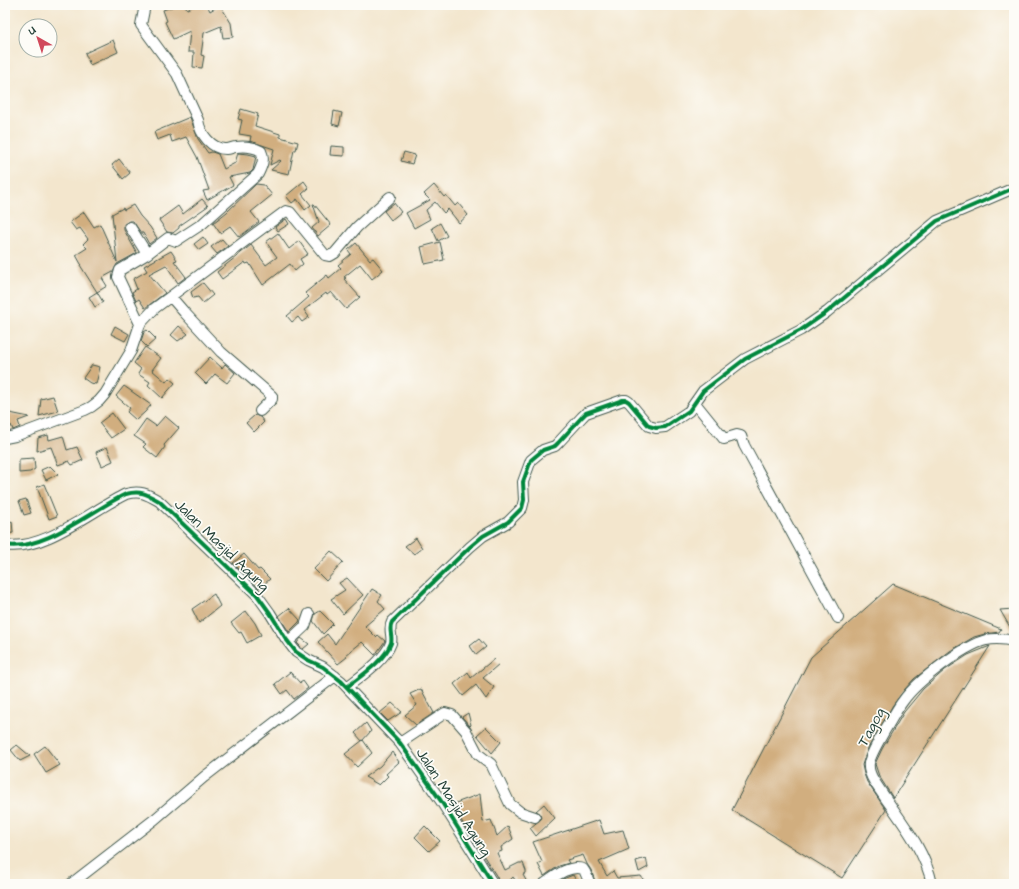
<svg xmlns="http://www.w3.org/2000/svg" width="1019" height="889" font-family="'Architects Daughter',sans-serif">
	<style>
		.building { fill: #d1ae7f }
		.lines { fill: none; stroke-linecap: round; stroke-linejoin: round }
		.street-casing { stroke: #3f564b; stroke-width: 12 }
		.street { stroke: #fff; stroke-width: 10 }
		.cycleway-casing { stroke: #fdfcf7; stroke-width: 6 }
		.cycleway { stroke: #00873e; stroke-width: 4 }
		.labels { text-anchor: middle; stroke-width: 3.5; stroke-linejoin: round; paint-order: stroke }
		.street-label { font-size: 15px; fill: #1f3d34; stroke: #fdfcf7 }
	</style>
	<rect width="100%" height="100%" fill="#fdfcf7"/>
	<filter id="ink" filterUnits="userSpaceOnUse"><feTurbulence type="fractalNoise" baseFrequency=".025" numOctaves="2"/><feDisplacementMap in="SourceGraphic" scale="8" xChannelSelector="R" yChannelSelector="G"/><feConvolveMatrix kernelMatrix="1 2 1 2 8 2 1 2 1" color-interpolation-filters="sRGB"/></filter>
	<filter id="wash" filterUnits="userSpaceOnUse"><feTurbulence type="fractalNoise" baseFrequency=".012" numOctaves="4" result="noise"/><feDisplacementMap in="SourceGraphic" scale="16" xChannelSelector="R" yChannelSelector="G"/><feGaussianBlur stdDeviation="0.9" result="paint"/><feColorMatrix in="noise" values="0 0 0 0 0 0 0 0 0 0 0 0 0 0 0 0 0 1.4 0 .05"/><feComposite in="paint" operator="in"/></filter>
	<g filter="url(#wash)">
		<rect width="100%" height="100%" fill="#f3e6cd"/>
		<g id="blocks">
			<path class="building" d="M177 5H185L187 9 196 5H207L210 11 220 5 231 23 233 37 223 38 221 26 204 33 201 55 204 56 202 68 193 67 194 52H188L190 31 173 39 165 22 167 21 163 10Z
				M113 40 118 52 90 65 85 53Z
				M241 109 258 114 255 126 280 134V137L298 142 296 150H294L289 174 271 170 281 161 280 160 270 165 274 149 250 141 251 136 239 134 242 120 238 119Z
				M334 111 342 113 339 126 332 124Z
				M190 117 198 139 208 153 212 152 218 154 224 169 235 163 238 153 248 154 256 156 253 170 250 173 229 177 233 185 207 200 203 191 209 190 197 157 186 137 172 142 170 135 157 140 154 132Z
				M331 146 344 147V156L330 155Z
				M404 152 415 155 412 164 401 161Z
				M119 159 130 173 123 179 112 165Z
				M304 181 309 188 302 194 311 205 305 210 297 199 292 203 286 196Z
				M256 184 264 185 272 195 251 212 259 222 239 237 230 226 220 233 213 223 227 212Z
				M434 185 444 197 446 195 455 206 458 203 468 215 459 223 448 209 444 213 435 202 426 210 430 219 414 228 406 213 430 200 424 194Z
				M202 199 208 206 179 226V228L173 233 167 232 159 220 178 206 183 214Z
				M394 203 401 212 391 220 384 211Z
				M313 204H314L331 225 318 236 312 228 319 222Z
				M133 205 140 216 150 227 157 238 149 244 143 233H141L133 221H129L124 224V230L137 253 117 264 113 272 102 278 107 286 97 292 103 302 95 307 89 297 97 292 80 265 81 264 76 255 87 248 83 244 88 239 80 228 76 230 70 222 84 212 94 227 100 224 117 262 112 214 123 208 124 210Z
				M286 219 289 224 278 231 275 227Z
				M440 223 447 236 438 241 432 228Z
				M278 233 289 249 299 241 308 254 300 259 303 264 295 271 290 264 263 285 249 263 246 264 245 262 222 279 217 272 251 245 266 265 277 257 266 242Z
				M203 237 208 244 199 250 194 244Z
				M222 239 228 246 217 254 211 247Z
				M440 242 444 260 425 264 421 247Z
				M356 243 370 260 373 258 383 270 372 279 360 264 344 277 346 278 344 279 360 297 346 309 331 292 327 295 326 293 304 310 309 317 302 322 298 317 292 322 287 316 309 297 305 293 327 275 329 278 341 268 338 265 351 254 348 250Z
				M171 251 177 260 174 261 186 277 178 283 166 265 149 274 165 293 145 308 139 299 136 301 132 292 137 289 133 279 147 271 144 266Z
				M203 283 213 295 203 303 198 297 193 298 191 292Z
				M115 326 129 334 125 341 111 334Z
				M179 326 188 334 178 341 171 335Z
				M147 330 156 339 147 347 141 341 144 332Z
				M145 347 161 358 152 370 166 382 169 378 175 383 162 398 148 385 150 382 138 374 141 369 134 363Z
				M210 357 222 368 225 364 235 373 227 383 215 374 206 384 195 373Z
				M92 365 100 367 96 384 90 383 83 378Z
				M124 386 151 405 145 412 136 420 127 412 130 408 116 396Z
				M53 396 58 411 39 416 41 399Z
				M5 412 29 417 18 421 20 427 13 430 11 425 5 427Z
				M112 413 124 429 111 438 99 423Z
				M255 415 260 417 264 422 254 432 246 423Z
				M165 416 179 428 164 445 165 447 157 458 143 447 146 444 134 436 146 419 156 426Z
				M48 435 49 440 63 436 67 450 77 447 83 460 72 465 69 461 58 465 51 447 37 451 38 438Z
				M107 447 113 461 102 466 96 452Z
				M34 458 35 469 30 472 19 473V459Z
				M50 466 58 474 46 480 41 470Z
				M44 484 57 516 49 519 37 487Z
				M26 499 31 513 24 515 19 501Z
				M12 521 13 533 5 534V525Z
				M416 538 422 548 414 554 405 546Z
				M331 551 343 562 326 581 314 569Z
				M244 554 258 570 260 569 270 579 259 588 233 563Z
				M347 578 363 595 343 614 331 599 345 590 339 583Z
				M893 584 1001 629 999 632 985 634 974 637 950 651 914 679 905 689 893 705 868 748 862 765 864 774 867 782 886 810 842 878 732 810 811 657Z
				M372 589 382 595 378 601 385 609 365 626 376 637 378 635 385 641 375 655 362 642 346 655 347 657 338 664 318 642 327 634 335 644Z
				M214 594 220 606 199 623 192 609Z
				M289 608 300 620 299 622 289 632 279 616Z
				M1014 609V634L1000 610Z
				M246 611 255 623 261 635 247 643 241 632 239 633 231 623Z
				M320 611 333 624 323 634 313 621 315 614Z
				M301 638 309 644 303 649 297 643Z
				M479 639 486 647 476 655 470 646Z
				M990 646 893 798 879 776 875 764 882 749 904 712 923 689 945 670 968 655Z
				M494 659 499 664 483 678 494 687 486 699 476 685 463 696 454 684 468 672 471 678Z
				M290 672 300 683 303 681 308 688 294 699 287 690 282 694 275 684Z
				M421 689 434 713 416 725 405 715 417 705 410 694Z
				M392 703 402 712 388 721 380 713Z
				M468 713 471 725 470 726 462 717Z
				M366 723 371 731 362 741 355 733Z
				M486 727 501 742 492 753 477 735Z
				M363 740 372 753 357 767 345 754Z
				M17 745 30 756 20 761 11 750Z
				M45 746 60 765 46 773 34 754Z
				M392 752 399 762 386 774 388 776 379 785 365 777 380 766Z
				M480 794 483 822 491 820 497 836 508 826 513 839 501 847 502 851 497 853 505 870 519 863H523L526 871V873L523 875 528 884H518L513 877 506 884H499L497 877 461 820 453 804Z
				M544 804 555 818 536 836 530 828 541 819 540 813 536 811Z
				M599 820 604 834 623 830 629 849 599 862 607 876 613 871 617 878 641 876 646 884H596L591 870 587 864 583 855 567 860 569 863 559 866 544 876 538 864 542 862 533 842Z
				M425 826 440 841 429 851 415 837Z
				M646 858 648 867 639 872 636 861Z
				M573 875 578 884H565L563 879Z"/>
		</g>
	</g>
	<g filter="url(#ink)">
		<use href="#blocks" fill-opacity="0" stroke="#3f564b" stroke-width="1"/>
		<g class="lines">
			<g class="street-casing">
				<path id="street" d="M145 5 141 25 177 74 198 120C200 134 212 150 227 149 230 149 233 147 236 147 245 146 254 147 261 151 265 159 262 166 258 174L202 224 176 241 168 238 147 254
					M130 227 147 254 120 270 118 277 140 324
					M171 297 184 312 221 352 272 396V399L260 411
					M695 403 724 439 737 435 741 436 744 445 838 618
					M5 438 15 436 85 410 91 407 99 401 105 394 131 351 140 324 155 308 283 213 286 211 290 212 325 255 330 256 335 253 357 227 390 197
					M5 545C43 552 92 510 126 494 140 490 147 494 159 501L257 595 270 613 286 639 296 652 308 660 323 667 341 681 400 743 441 801 493 884
					M288 642 305 626 309 614
					M347 687C361 676 385 660 391 643 393 636 388 629 392 622L470 547 483 536 508 522 522 508 524 500 523 482 531 460 543 450 555 446 558 443 582 417 586 413 623 400H626L629 402 649 426 656 428 665 427 689 411 703 391 745 359 801 330 827 312 937 221 1014 188
					M400 743 445 713 452 715 466 731 478 754 491 764 510 804 520 812 535 817
					M71 884 155 819 204 777 335 676
					M544 884C554 877 570 864 583 869L585 872 590 884
					M932 884C924 845 894 813 874 781 871 776 868 769 869 763 871 753 880 739 885 730 891 721 896 710 903 701 917 681 963 646 986 640 996 638 1005 639 1014 641"/>
			</g>
			<use href="#street" class="street"/>
			<g class="cycleway-casing">
				<path id="cycleway" d="M5 545C43 552 92 510 126 494 140 490 147 494 159 501L257 595 270 613 286 639 296 652 308 660 323 667 341 681 400 743 441 801 493 884
					M347 687C361 676 385 660 391 643 393 636 388 629 392 622L470 547 483 536 508 522 522 508 524 500 523 482 531 460 543 450 555 446 558 443 582 417 586 413 623 400H626L629 402 649 426 656 428 665 427 689 411 703 391 745 359 801 330 827 312 937 221 1014 188"/>
			</g>
			<use href="#cycleway" class="cycleway"/>
		</g>
	</g>
	<g class="labels">
		<g class="street-label">
			<text transform="translate(222 545) rotate(44)" y="5">Jalan Masjid Agung</text>
			<text transform="translate(871 727) rotate(-62)" y="5">Tagog</text>
			<text transform="translate(454 802) rotate(57)" y="5">Jalan Masjid Agung</text>
		</g>
	</g>
	<rect width="1019" height="889" fill="none" stroke="#fdfcf7" stroke-width="20"/>
	<g transform="translate(38 38) rotate(321)"><circle r="19" fill="#fdfcf7" stroke="#a4b0a9"/>
	<path d="M0-3L7 15L0 10L-7 15Z" fill="#d1495b"/>
	<text y="-6" font-size="11" font-weight="bold" text-anchor="middle" fill="#1f3d34">U</text>
	</g>
</svg>
